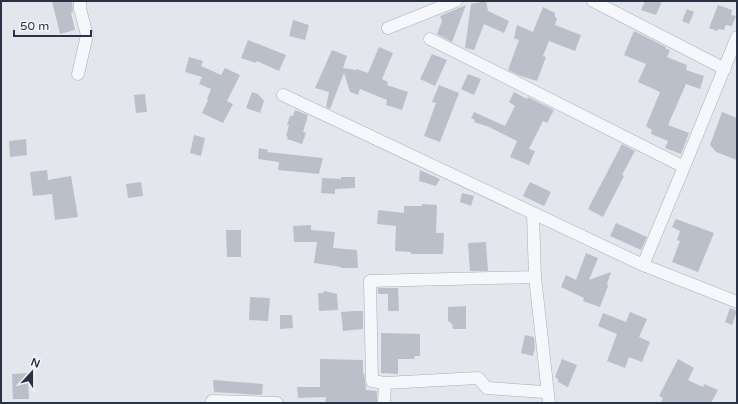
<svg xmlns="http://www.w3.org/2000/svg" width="738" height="404" font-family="'Varela Round',sans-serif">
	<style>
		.building { fill: #babfca }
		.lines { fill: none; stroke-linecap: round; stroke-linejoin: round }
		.minor-casing { stroke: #a8adb7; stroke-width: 13 }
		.minor { stroke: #f6f7fa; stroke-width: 12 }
	</style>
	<rect width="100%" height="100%" fill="#e3e6ec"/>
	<path class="building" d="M52 1H72L73 12 71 13 75 30 60 34Z
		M486 1 488 11 509 21 504 33 484 24 474 50 465 48 471 4Z
		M645 1H662L656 15 641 10Z
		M466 5 452 42 437 34 442 21 440 16Z
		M718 5 732 10 731 15 736 16 732 26 726 25 724 30 718 29 717 31 709 28Z
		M543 7 555 13V17L557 18 555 25 581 35 575 51 549 41 543 56 546 57 537 81 518 75 508 70 519 40 514 38 517 25 533 32Z
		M687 9 694 12 689 24 682 21Z
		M293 20 309 25 305 40 289 36Z
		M634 31 666 47V49L670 50 667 57 687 65 686 70 704 76 700 89 686 84 668 125 689 133 681 154 665 148 668 141 651 134 652 130 646 126 660 92 638 82 646 64 624 55Z
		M248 40 286 55 279 71 257 61 256 63 241 58Z
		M379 47 393 53 382 79 388 82 387 85 408 92 402 110 386 105 387 100 360 89 358 95 350 92 344 73 330 109 326 107 329 92 315 88 332 50 347 56 343 68 355 70 357 69 368 73Z
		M432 54 447 60 435 86 420 79Z
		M189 57 203 61 201 66 221 75 225 68 240 75 227 101 233 104 223 123 202 113 208 100 207 99 211 89 199 84 202 77 185 72Z
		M468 74 481 79 474 95 461 89Z
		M439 85 459 93 440 142 424 136 436 103 432 102Z
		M252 92 258 94 264 101 260 113 246 108Z
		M514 92 527 99 528 97 554 110 547 123 543 121 529 149 535 151 529 165 510 157 517 141 489 127 474 122 475 120 471 118 474 112 505 126 515 106 509 102Z
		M145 94 147 112 136 113 134 95Z
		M295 110 308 115 303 132 306 133 302 144 287 139 288 137 286 136 289 125H287L290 116H293Z
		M722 112 737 118V160L716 152 710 145Z
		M194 135 205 138 201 156 190 153Z
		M26 139 27 155 10 157 9 141Z
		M622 144 635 151 622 175 624 176 603 217 588 209Z
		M259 148 268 150 267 152 323 158 319 174 278 170 279 162 258 159Z
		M47 170 48 180 71 176 78 217 55 220 52 194 33 196 30 172Z
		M420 170 440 179 436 186 419 181Z
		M341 177H355V188L335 189V194L321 193 322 178 341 179Z
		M141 182 143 196 128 198 126 184Z
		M530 182 551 192 544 206 523 196Z
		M462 193 474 196 471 206 460 202Z
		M422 204 437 205 436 233H444L443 254H411V252L395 251 396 226 377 224 378 210 404 213V206H422Z
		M676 219 714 233 698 272 672 262 680 241 677 240 680 231 672 227Z
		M616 223 647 237 641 250 610 236Z
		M311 225V230L335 232 333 248 357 250 358 268H341V267L314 263 317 242H294L293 226Z
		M226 230H241V257H227Z
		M486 242 488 271H470L468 243Z
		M586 253 598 258 589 280 611 272 607 284 608 286 600 307 583 301 584 298 561 287 566 275 576 280Z
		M378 288H398L399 311H388V294H378Z
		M324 291 337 294 338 310 319 311 318 293H323Z
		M250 297 270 298 268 321 249 320Z
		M466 306V329H453L452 324 448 321V307Z
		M730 308 737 311 732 325 725 322Z
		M355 311H363V329L343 331 341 312Z
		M630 312 647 319 639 337 650 342 642 362 629 357 625 368 607 361 617 334 598 326 603 313 626 322Z
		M280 315H292L293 328 280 329Z
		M381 333 420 334V356H415L414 359H398V374L381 373Z
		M525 335 534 337 535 347 533 356 521 353Z
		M320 359 363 360V374L364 373 366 390 377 391V403H325L326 397 298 398 297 387H320Z
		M562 359 577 365 568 387 558 382V379L555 377Z
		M678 359 694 368 688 380 703 387 704 384 718 390 711 403H661L663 398 659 396Z
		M28 373 29 399H13L12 374Z
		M213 380 263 384 262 395 214 392Z"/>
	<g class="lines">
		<g class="minor-casing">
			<path id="minor" d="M593 1 725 69
				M388 28 456 1
				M430 39 684 167
				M78 74 87 35 80 9V1
				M283 95 643 265 737 302
				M533 214 535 277 549 403
				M643 265 684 167 737 37
				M535 277 370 281 372 381 385 383 478 378 487 388 544 392 547 389
				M212 401 277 403
				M384 403 385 383"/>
		</g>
		<use href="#minor" class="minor"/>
	</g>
	<rect width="738" height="404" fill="none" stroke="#2a3345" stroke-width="4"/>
	<g transform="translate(32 372) rotate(21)" stroke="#f3f5f9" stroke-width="3" paint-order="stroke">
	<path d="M0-3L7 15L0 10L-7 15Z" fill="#2a3345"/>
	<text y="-6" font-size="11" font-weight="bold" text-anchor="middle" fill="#2a3345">N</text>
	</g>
	<path d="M14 30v6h77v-6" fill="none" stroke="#2a3345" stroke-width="2"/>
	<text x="20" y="30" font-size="12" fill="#2a3345" stroke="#f3f5f9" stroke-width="3" paint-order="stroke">50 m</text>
</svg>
